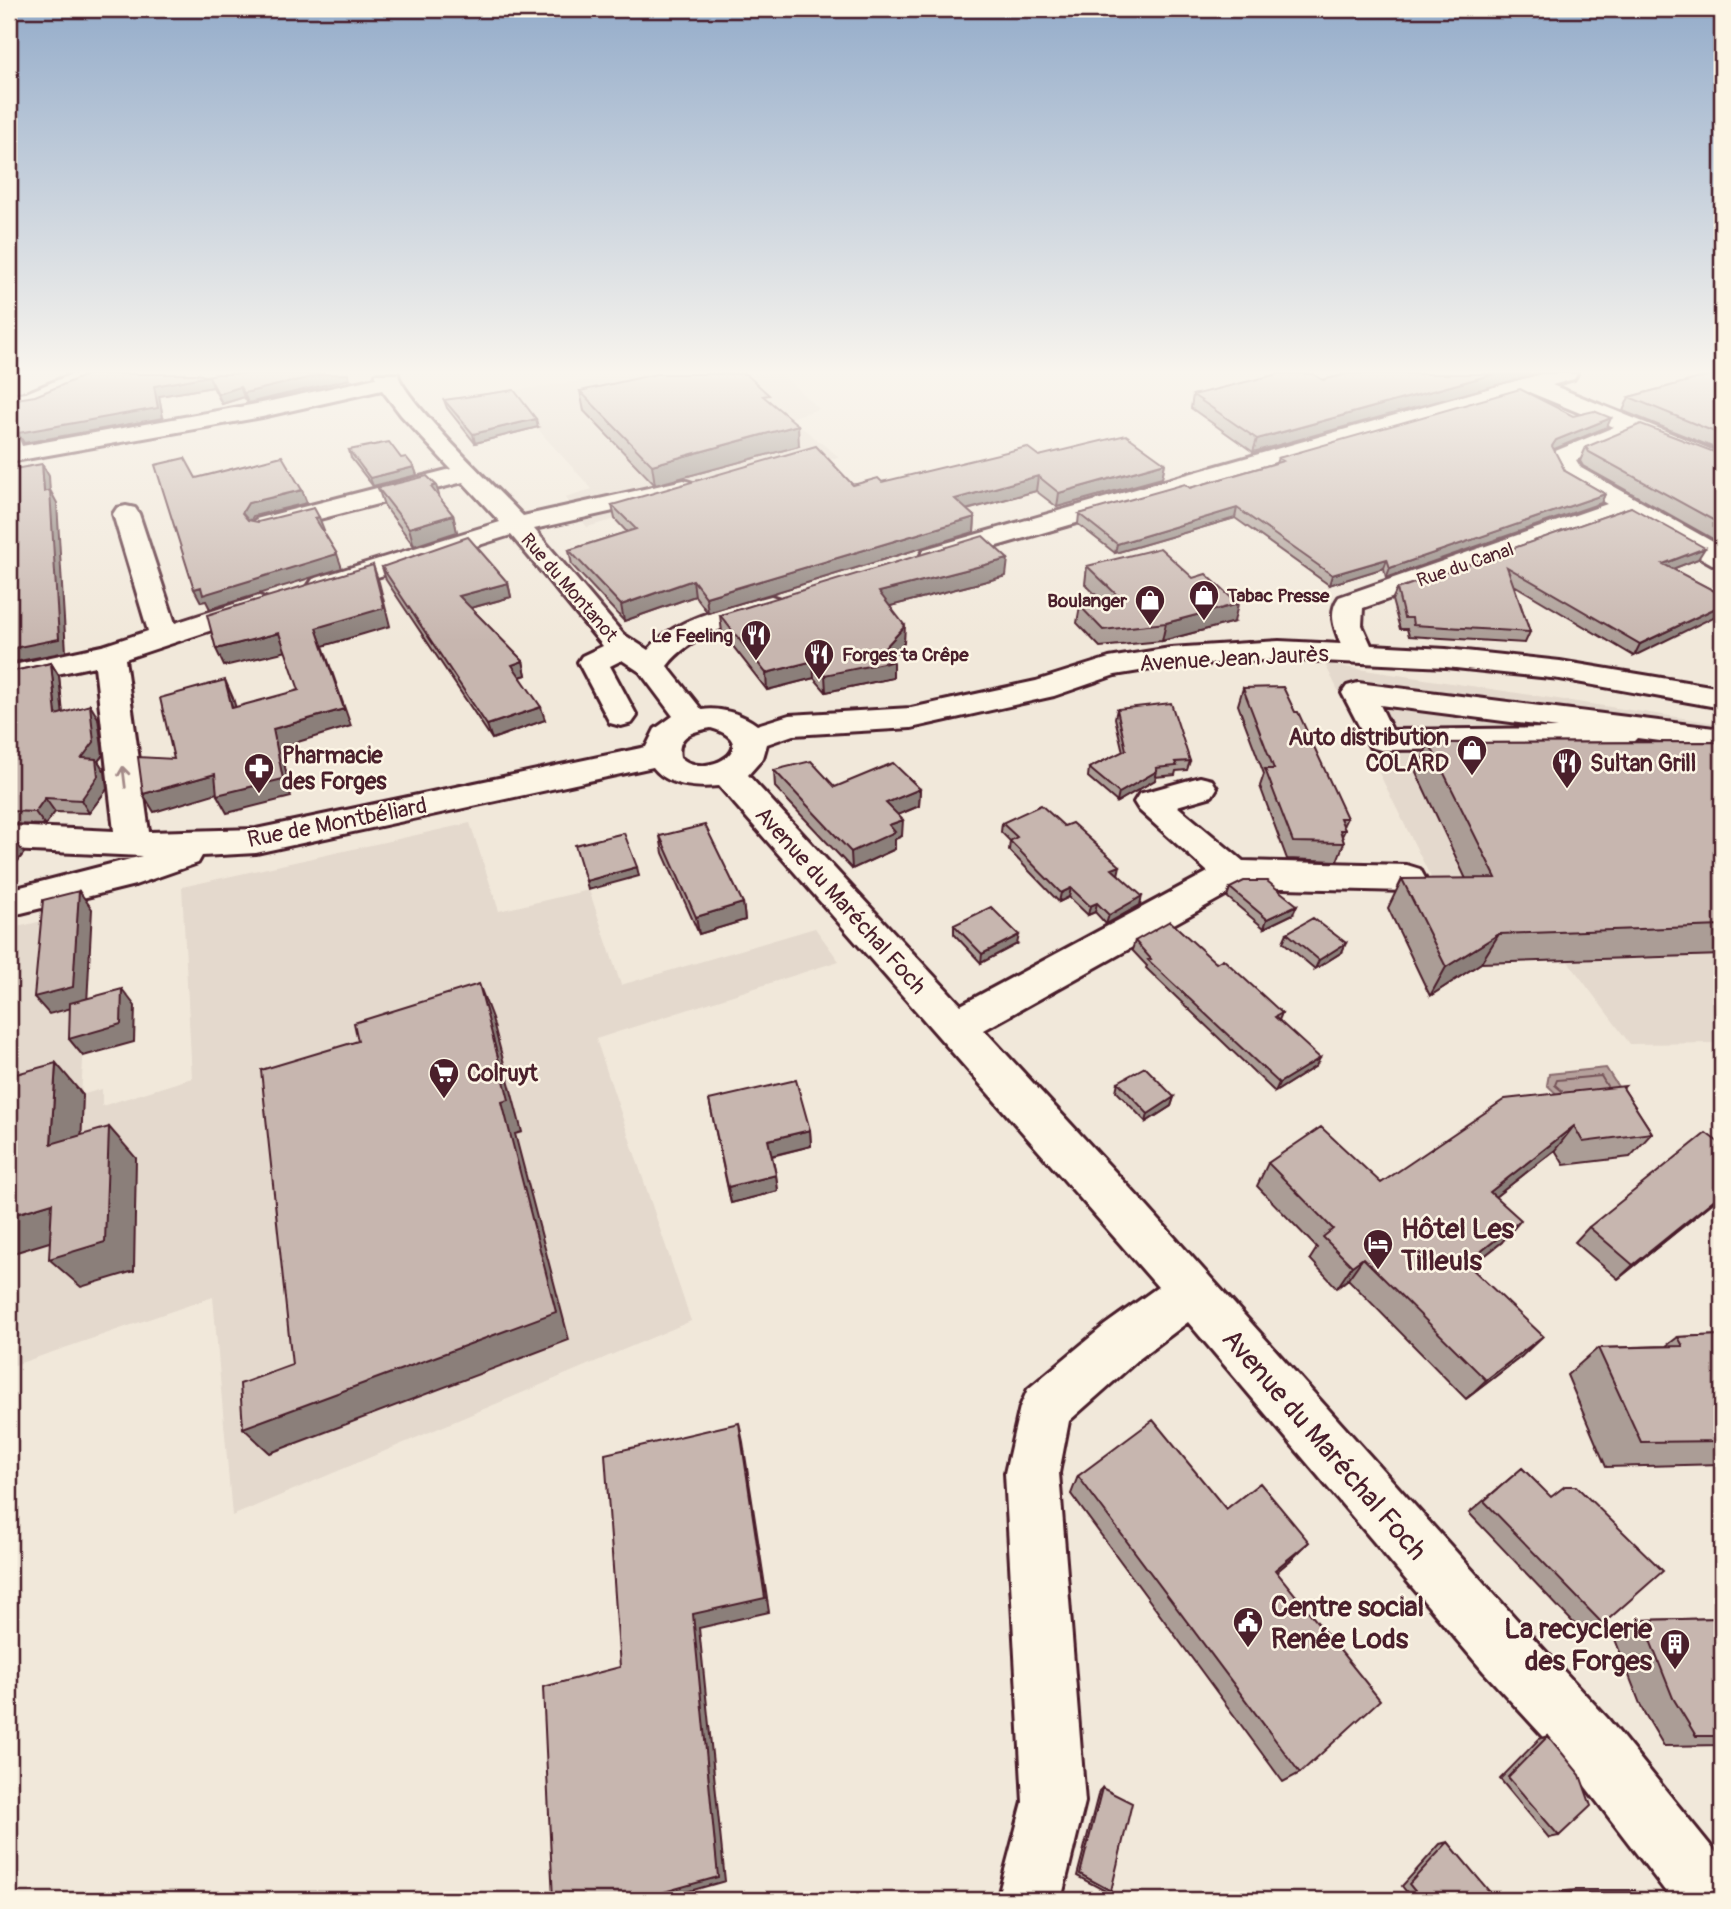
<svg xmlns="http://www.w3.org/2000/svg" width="1731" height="1909" font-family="Pangolin,sans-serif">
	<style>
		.built { fill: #e4d9cd }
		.water { fill: #b6a19c; stroke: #8b6d6f; stroke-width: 2 }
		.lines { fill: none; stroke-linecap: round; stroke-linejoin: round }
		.shore { stroke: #755358; stroke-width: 2 }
		.minor-casing { stroke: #4a1f2b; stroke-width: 6 }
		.minor { fill: #fcf5e5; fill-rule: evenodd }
		.wall { fill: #ab9d96; stroke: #4a1f2b; stroke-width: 2 }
		.shaded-wall { fill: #8b7f7a; stroke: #4a1f2b; stroke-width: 2 }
		.building { fill: #c7b6af; stroke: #4a1f2b; stroke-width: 2 }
		.oneway { stroke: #a38a88 }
		.labels { text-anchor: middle; stroke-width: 5; stroke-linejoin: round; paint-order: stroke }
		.far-street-label { font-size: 19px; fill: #4a1f2b; stroke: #fcf5e5 }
		.far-poi-label { font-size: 19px; font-weight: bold; fill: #4a1f2b; stroke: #fcf5e5; text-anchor: start }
		.street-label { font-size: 23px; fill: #4a1f2b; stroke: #fcf5e5 }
		.poi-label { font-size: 23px; font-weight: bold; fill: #4a1f2b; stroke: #fcf5e5; text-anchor: start }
		.near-poi-label { font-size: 28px; font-weight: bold; fill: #4a1f2b; stroke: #fcf5e5; text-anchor: start }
		.near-street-label { font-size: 28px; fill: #4a1f2b; stroke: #fcf5e5 }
	</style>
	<rect width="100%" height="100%" fill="#f1e8da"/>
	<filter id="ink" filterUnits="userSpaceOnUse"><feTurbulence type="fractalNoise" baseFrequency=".0143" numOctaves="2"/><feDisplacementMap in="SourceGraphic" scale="14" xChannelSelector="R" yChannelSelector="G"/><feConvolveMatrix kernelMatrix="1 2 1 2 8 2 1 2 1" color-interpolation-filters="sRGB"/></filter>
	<g filter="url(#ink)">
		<path class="built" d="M629 374H781L819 409 790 418 839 457 587 527 565 497 592 489 542 434 511 391Z
			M1325 664 1722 724V1043L1630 1044 1543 928 1455 926Z
			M470 823 499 911 589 890 621 985 815 928 839 961 596 1039 691 1321 232 1516 213 1297 9 1367V929L92 909 81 1095 102 1089V1106L192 1078 182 887Z"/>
		<path class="water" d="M1606 1068 1622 1093 1564 1101 1547 1085 1549 1074Z"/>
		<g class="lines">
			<path class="shore" d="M1562 1091 1555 1085 1557 1080 1601 1076 1607 1086"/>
			<g class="minor-casing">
				<path id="minor" d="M72 374H103L100 379 39 404 9 409V395L26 393Z
					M376 374H398C401 397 501 493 523 516L684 480 693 483 697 488 693 493 534 529 623 634 648 650C676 616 730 607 771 596L781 599 785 605 781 611C741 623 694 631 667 666L702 710C720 707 742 714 757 725L789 715 911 708 1036 681 1109 658 1170 648 1279 641 1341 644C1334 628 1328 612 1339 597L1607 504 1562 478 1550 457 1553 452 1614 427 1529 392 945 561 935 563 925 561 921 555 925 549 1522 379 1541 374H1577L1574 379 1552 385 1722 454V470L1634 435 1576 460 1581 468 1722 547V566L1712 564 1626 515 1363 608 1362 625 1371 645 1446 649 1560 661 1722 688V708L1560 679 1446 667 1279 659 1170 666 1115 675 1054 696 911 728 793 735 767 744 763 758 748 775 961 1005 1208 872 1139 810 1134 802 1139 794 1200 777 1212 780 1217 788 1212 796 1177 806 1243 861 1407 865 1420 869 1425 878 1420 887 1407 891 1240 887 984 1030 1141 1200 1526 1630 1608 1719 1722 1860V1900H1672L1566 1761 1484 1672 1188 1322 1139 1359 1069 1421 1059 1473 1085 1802 1061 1900H997L1023 1802 1005 1473 1020 1407 1028 1389 1105 1325 1158 1287 719 786C697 788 668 787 653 767L256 853 202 856 198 863 135 885 9 916V890L142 856 9 850V826L114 831 95 666 9 684V666L102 646 148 631 113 514 117 508 126 506 135 508 139 514 175 623 259 596 269 599 273 605 269 611 125 659 149 832 256 829 646 747 655 729 673 716 640 672 622 660 610 666 637 716 632 723 621 726 610 723 578 662 582 656 603 646 511 535 333 591 323 593 313 591 309 585 313 579 500 522 463 482 265 533 256 531 252 525 256 519 451 469 401 415 382 390 262 417 9 462V434L18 436 22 446 262 403 376 378ZM711 728C765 743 707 782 680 757 676 735 694 731 711 728Z
					M1358 683 1722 729V749L1637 738 1630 745 1619 748 1381 750 1370 747 1342 693 1347 686ZM1380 705 1558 728 1392 730Z"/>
			</g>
			<use href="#minor" class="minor"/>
		</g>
		<path class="wall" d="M1347 374H1537L1253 452 1191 408 1193 395 1323 380Z
			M1699 374H1722V451L1623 411 1629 397 1705 377Z
			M205 376 350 379 248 403 244 397 222 404 213 387 159 396 163 418 24 443 18 433Z
			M580 391 769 401 799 446 655 485 584 411Z
			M444 400 538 427 475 443 447 408Z
			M1573 416 1607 427 1553 449 1565 471 1605 494 1601 503 1386 578 1384 568 1329 585 1235 518 1115 553 1078 524 1079 514 1190 488 1276 463 1278 458Z
			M1586 447 1722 455V544L1583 466 1580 461Z
			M349 450 401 458 414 467 417 475 373 486 351 458Z
			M1039 456 1165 463 1162 478 1057 507 1036 491 967 510 975 517 974 532 708 613 695 596 624 621 572 565 569 550 627 532 615 519 612 505 882 482Z
			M378 488 440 499 453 515 457 532 414 546 384 505Z
			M1631 507 1698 559 1672 569 1722 595 1634 656 1514 585 1530 632 1525 643 1409 636 1407 629H1400L1392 600 1397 589Z
			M1087 566 1234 622 1162 641 1100 647 1077 623 1080 606 1101 600 1085 584Z
			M382 567 508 583 511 597 471 608 523 661 526 675 520 677 545 720 492 739 386 580Z
			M1006 576 890 606 904 643 890 659 893 678 826 692 814 678 767 690 722 632 720 615Z
			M51 663 59 676 63 713 98 718 103 755 98 761 105 772 107 789 89 813 55 812 45 825 9 824V672Z
			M1243 688 1347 818 1343 826 1345 830 1342 836 1344 843 1337 861 1287 859 1260 786 1264 774 1238 705Z
			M1117 709 1190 761 1187 770 1176 771 1175 775 1155 777V780L1117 802 1088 777 1089 768 1123 752 1115 718Z
			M1722 742V955L1481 963 1430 996 1388 908 1402 879H1466L1416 772 1429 743Z
			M774 770 835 787 920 789 919 806 898 815 902 836 895 839V849L852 869 775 787Z
			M1002 823 1118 874 1140 905 1106 924 1095 912 1088 915 1069 897 1059 902 1009 850 1010 841 1001 832Z
			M660 836 743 903 745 920 699 934 663 853Z
			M1230 888 1293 914 1264 928 1227 897Z
			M954 925 1017 944 981 963 954 934Z
			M1287 933 1342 952 1315 969 1283 942Z
			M1135 941 1216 963 1282 1013 1279 1020 1316 1066 1275 1092 1146 968 1147 966 1132 950Z
			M1118 1082 1174 1097 1171 1106 1146 1122 1116 1091Z
			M1623 1088 1652 1133 1630 1157 1564 1165 1555 1150 1495 1197 1502 1242 1470 1267 1522 1356 1466 1399 1348 1279 1337 1288 1310 1259 1317 1248 1257 1186 1268 1163 1381 1183Z
			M709 1100 810 1130 811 1146 772 1156 776 1175 778 1191 731 1203Z
			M1722 1195 1618 1279 1575 1242 1589 1227Z
			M1722 1335V1464L1606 1467 1567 1375 1598 1348 1666 1346 1678 1337Z
			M1522 1468 1550 1497 1603 1624 1584 1634 1469 1513Z
			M1078 1476 1226 1509 1293 1558 1276 1572 1300 1773 1283 1782 1071 1494Z
			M1722 1618V1745L1664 1746 1642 1709 1613 1634 1642 1620Z
			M1548 1736 1559 1836 1549 1838 1500 1779 1539 1739Z
			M1102 1788 1111 1891 1107 1892 1077 1876 1099 1791Z
			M1448 1842 1490 1900H1413L1402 1886 1440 1844Z
			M1576 1890 1641 1900H1537L1556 1892Z"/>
		<path class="shaded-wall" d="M324 374H348L350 379 248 403 244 393Z
			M1494 374H1537L1253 452 1257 439Z
			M209 376 213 387 159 396 163 418 24 443 18 433 154 386Z
			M240 387 244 397 222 404 218 394Z
			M1611 418 1607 427 1552 450V446L1556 440Z
			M536 419 538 427 475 443 473 434Z
			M798 425 799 446 655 485 652 465Z
			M1165 463 1162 478 1057 507 1059 493Z
			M42 464 49 476 50 493V490L57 503 66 652 9 663V649L44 492Z
			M414 467 417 475 373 486 370 478Z
			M1038 476 1036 491 954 513 955 499Z
			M436 485 441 502 431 487Z
			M302 490 307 503 253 516 248 526 242 513 248 503Z
			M1605 494 1601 503 1386 578 1390 568Z
			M1237 508 1235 518 1115 553 1117 544Z
			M453 515 457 532 414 546 409 528Z
			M319 517 324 530 320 531 315 518Z
			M975 517 974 532 708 613 706 597Z
			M1705 548 1698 559 1657 575 1663 564Z
			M337 554 342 568 210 609 206 601 201 602 194 589Z
			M1008 559 1006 576 879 609V592Z
			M1387 559 1384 568 1329 585 1332 575Z
			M373 565 379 582 390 626 323 646 351 726 281 747 291 797 227 813 217 795 273 729 344 709 316 628Z
			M693 580 695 596 624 621 621 605Z
			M508 583 511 597 463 610 459 596Z
			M1238 604 1234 622 1162 641 1166 623Z
			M1722 605V613L1634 656 1640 644Z
			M905 626 904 643 887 663 893 661V678L826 692 825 675 882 651Z
			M279 633 287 651 224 666 216 649Z
			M523 661 526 675 516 678 512 665Z
			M813 661 814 678 767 690 766 673Z
			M51 663 59 676 64 728 56 715Z
			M225 680 233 698 241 726 232 708Z
			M90 705 98 718 103 755 98 761 105 772 107 789 89 813 81 800 82 758Z
			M541 707 545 720 492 739 487 725Z
			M1157 771 1155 780 1117 802 1119 793Z
			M215 774 224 791 154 812 143 794Z
			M920 789 919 806 885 820 886 803Z
			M45 798 55 812 45 825 35 812Z
			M903 820 902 836 895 839V849L852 869 851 852 889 825Z
			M14 840 24 853 9 873V847Z
			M1120 866 1118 875 1112 869Z
			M637 867 639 876 588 890 586 881Z
			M1071 888 1069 897 1059 902 1061 893Z
			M79 891 92 909 87 1004 49 1014 34 997Z
			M1142 896 1140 905 1106 924 1109 915Z
			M743 903 745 920 699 934 696 917Z
			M1097 903 1095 912 1088 915 1090 906Z
			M1297 905 1293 914 1264 928 1267 919Z
			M1499 934 1481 963 1430 996 1446 967Z
			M1019 935 1017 944 981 963 982 954Z
			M1346 943 1342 952 1315 969 1319 960Z
			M479 984 492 1018 522 1132 515 1134 569 1340 270 1453 243 1428 502 1102Z
			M122 989 135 1006 134 1042 83 1056 69 1039Z
			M1320 1058 1316 1066 1275 1092 1279 1083Z
			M56 1063 83 1095 80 1174 51 1144Z
			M1174 1097 1171 1106 1146 1122 1148 1114Z
			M1574 1126 1555 1150 1472 1215 1490 1192Z
			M109 1127 136 1158 134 1271 81 1287 49 1259Z
			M810 1130 811 1146 770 1156 768 1140Z
			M776 1175 778 1191 731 1203 728 1187Z
			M1722 1193V1195L1618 1279 1633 1265Z
			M52 1203 82 1232 10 1254 9 1253V1216Z
			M1521 1220 1502 1242 1449 1284 1466 1263Z
			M1363 1258 1348 1279 1337 1288 1352 1266Z
			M1543 1336 1522 1356 1466 1399 1486 1380Z
			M739 1423 743 1442 769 1612 699 1628 725 1881 658 1900H635L693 1614Z
			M1309 1542 1293 1558 1260 1586 1275 1570Z"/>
		<path class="building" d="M89 374H198L205 376 218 374H324L244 393 240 387 218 394 209 376 154 386 158 408 18 433 16 399 35 396Z
			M656 374H746L769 395 763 396 798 425 652 465 580 391Z
			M1278 374H1313L1323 380 1347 374H1494L1257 439 1193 395Z
			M1715 374H1722V435L1629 397Z
			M1520 389 1573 416 1594 411 1611 418 1556 440 1552 446 1565 471 1605 494 1390 568 1387 559 1332 575 1237 508 1117 544 1079 514 1185 484 1190 488 1283 461 1278 458Z
			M514 390 536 419 473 434 444 400Z
			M1641 424 1722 455V525L1589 452 1586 447Z
			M1126 435 1165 463 1059 493 1038 476 955 499 975 517 706 597 693 580 621 605 569 550 636 529 612 505 816 446 853 485 878 478 882 482 1027 447 1039 456Z
			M389 442 401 458 406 457 414 467 370 478 349 450Z
			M282 456 302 490 248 503 242 513 248 520 258 522 314 508 319 517 315 518 337 554 203 595 201 587 194 589 155 465 185 458 196 478Z
			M42 464 44 492 50 490 59 639 9 649V470Z
			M427 476 436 485 431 487 453 515 409 528 378 488Z
			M1631 507 1705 548 1663 564 1722 595V605L1640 644 1507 567 1530 632 1413 625 1412 618H1404L1397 589Z
			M983 536 1008 559 879 592 905 626 882 651 893 661 825 675 813 661 766 673 720 615Z
			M468 537 508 583 459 596 523 661 512 665 541 707 487 725 382 567Z
			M1160 548 1193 578 1206 574 1238 604 1166 623 1103 630 1080 606 1118 596 1087 566Z
			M373 565 384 608 316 628 344 709 273 729 283 779 217 795 215 774 143 794 138 757 174 759 160 698 225 680 232 708 299 690 279 633 216 649 207 615Z
			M51 663 56 715 90 705 94 742 82 758 96 759 98 776 81 800 45 798 35 812 9 811V672Z
			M1283 687 1295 712H1298L1347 818H1340L1345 830H1340L1344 843 1293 842 1265 769H1274L1243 688Z
			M1171 703 1190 761 1175 762 1177 766 1156 768 1157 771 1119 793 1089 768 1126 750 1117 709Z
			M1722 742V926L1499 934 1446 967 1402 879 1496 878 1429 743Z
			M811 761 835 787 893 763 920 789 886 803 903 820 889 825 895 832 851 852 774 770Z
			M1041 805 1064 826 1072 823 1120 866 1112 869 1142 896 1109 915 1097 903 1090 906 1071 888 1061 893 1010 841 1017 837 1002 823Z
			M705 825 743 903 696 917 660 836Z
			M624 833 637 867 586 881 575 845Z
			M9 840H14L9 847Z
			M1244 881H1267L1297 905 1267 919 1230 888Z
			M79 891 73 987 34 997 43 900Z
			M991 907 1019 935 982 954 954 925Z
			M1313 918 1346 943 1319 960 1287 933Z
			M1170 921 1216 963 1223 959 1282 1013 1275 1017 1320 1058 1279 1083 1148 960 1151 959 1135 941Z
			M479 984 509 1100 502 1102 556 1312 243 1428 240 1384 292 1365 261 1070 358 1041 354 1023Z
			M122 989 121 1024 69 1039 70 1003Z
			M56 1063 51 1144 109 1127 105 1242 49 1259 52 1203 9 1216V1076Z
			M1145 1067 1174 1097 1148 1114 1118 1082Z
			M796 1080 810 1130 768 1140 776 1175 728 1187 709 1100Z
			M1625 1086 1623 1088 1652 1133 1583 1142 1574 1126 1490 1192 1521 1220 1466 1263 1543 1336 1486 1380 1363 1258 1352 1266 1323 1237 1333 1229 1268 1163 1321 1127 1381 1183 1505 1099Z
			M1706 1133 1722 1145V1193L1633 1265 1589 1227Z
			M1722 1335V1441L1641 1442 1598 1348 1683 1346 1678 1337Z
			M1153 1420 1226 1509 1260 1483 1309 1542 1275 1570 1380 1700 1300 1773 1078 1476Z
			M739 1423 765 1598 693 1614 718 1877 635 1900H553L543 1687 620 1667 605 1454Z
			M1522 1468 1551 1497 1565 1486H1576L1663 1571 1603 1624 1484 1501Z
			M1722 1618V1736H1696L1673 1698 1642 1620Z
			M1548 1736 1580 1775 1591 1806 1559 1836 1508 1777Z
			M1102 1788 1132 1803 1111 1891 1080 1874Z
			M1448 1842 1494 1897 1490 1900H1422L1409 1884Z
			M1576 1890H1635L1641 1900H1550Z"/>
		<defs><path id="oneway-shaft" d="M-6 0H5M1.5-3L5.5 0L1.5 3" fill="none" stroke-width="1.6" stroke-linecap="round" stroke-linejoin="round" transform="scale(1.75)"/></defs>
		<use class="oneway" href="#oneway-shaft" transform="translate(124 777) rotate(-97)"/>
	</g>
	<linearGradient id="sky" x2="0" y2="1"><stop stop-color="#94acca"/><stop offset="0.58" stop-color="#f9f5ee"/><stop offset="1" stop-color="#f9f5ee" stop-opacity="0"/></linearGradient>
	<rect width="1731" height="641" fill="url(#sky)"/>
	<defs>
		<g id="shop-pin" transform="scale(1.575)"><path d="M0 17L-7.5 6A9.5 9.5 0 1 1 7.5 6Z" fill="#4a1f2b" stroke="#fcf5e5"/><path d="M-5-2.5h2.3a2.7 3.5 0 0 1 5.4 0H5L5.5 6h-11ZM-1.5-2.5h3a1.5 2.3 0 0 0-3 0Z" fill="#fff"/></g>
		<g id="restaurant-pin" transform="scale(1.575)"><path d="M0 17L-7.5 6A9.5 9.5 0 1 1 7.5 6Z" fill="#4a1f2b" stroke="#fcf5e5"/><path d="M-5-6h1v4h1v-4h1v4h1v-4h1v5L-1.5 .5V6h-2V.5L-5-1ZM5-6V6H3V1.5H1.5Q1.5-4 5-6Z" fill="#fff"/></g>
		<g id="pharmacy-pin" transform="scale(1.575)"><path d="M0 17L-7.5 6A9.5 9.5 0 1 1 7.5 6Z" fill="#4a1f2b" stroke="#fcf5e5"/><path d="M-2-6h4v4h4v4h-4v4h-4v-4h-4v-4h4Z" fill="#fff"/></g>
		<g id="supermarket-pin" transform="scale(1.575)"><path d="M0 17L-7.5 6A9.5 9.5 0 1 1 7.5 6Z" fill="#4a1f2b" stroke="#fcf5e5"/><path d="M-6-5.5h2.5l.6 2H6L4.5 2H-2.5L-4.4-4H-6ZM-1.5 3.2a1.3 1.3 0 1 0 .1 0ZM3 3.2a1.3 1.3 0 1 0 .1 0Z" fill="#fff"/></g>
		<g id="hotel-pin" transform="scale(1.575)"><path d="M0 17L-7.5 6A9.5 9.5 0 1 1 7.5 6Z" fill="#4a1f2b" stroke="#fcf5e5"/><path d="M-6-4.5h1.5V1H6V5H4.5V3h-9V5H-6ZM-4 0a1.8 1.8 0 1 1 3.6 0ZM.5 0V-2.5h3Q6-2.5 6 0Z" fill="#fff"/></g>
		<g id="civic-pin" transform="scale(1.575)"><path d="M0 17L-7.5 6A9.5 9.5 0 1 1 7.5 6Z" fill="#4a1f2b" stroke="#fcf5e5"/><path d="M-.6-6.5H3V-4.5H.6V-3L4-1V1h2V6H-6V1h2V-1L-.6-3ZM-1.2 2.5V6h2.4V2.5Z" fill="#fff"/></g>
		<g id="building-pin" transform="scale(1.575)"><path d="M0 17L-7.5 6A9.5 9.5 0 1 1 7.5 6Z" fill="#4a1f2b" stroke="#fcf5e5"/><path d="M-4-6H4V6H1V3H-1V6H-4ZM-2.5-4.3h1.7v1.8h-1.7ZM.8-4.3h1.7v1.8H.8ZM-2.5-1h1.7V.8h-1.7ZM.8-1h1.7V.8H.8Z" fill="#fff"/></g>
	</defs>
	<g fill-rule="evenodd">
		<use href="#shop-pin" x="1204" y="595"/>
		<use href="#shop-pin" x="1150" y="600"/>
		<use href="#restaurant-pin" x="756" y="635"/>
		<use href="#restaurant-pin" x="819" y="654"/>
		<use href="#shop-pin" x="1472" y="750"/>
		<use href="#restaurant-pin" x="1567" y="763"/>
		<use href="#pharmacy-pin" x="259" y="768"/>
		<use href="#supermarket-pin" x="444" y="1073"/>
		<use href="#hotel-pin" x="1378" y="1244"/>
		<use href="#civic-pin" x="1248" y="1622"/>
		<use href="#building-pin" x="1675" y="1644"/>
	</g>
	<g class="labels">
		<g class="far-street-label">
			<text transform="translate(1465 564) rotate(-19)" y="7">Rue du Canal</text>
			<text transform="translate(570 587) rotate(49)" y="7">Rue du Montanot</text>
		</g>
		<g class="far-poi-label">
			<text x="1227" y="602">Tabac Presse</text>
			<text x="1127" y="607" text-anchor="end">Boulanger</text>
			<text x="733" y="642" text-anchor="end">Le Feeling</text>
			<text x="842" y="661">Forges ta Crêpe</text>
		</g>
		<g class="street-label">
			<text transform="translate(1234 658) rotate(-3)" y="8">Avenue Jean Jaurès</text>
			<text transform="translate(337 822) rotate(-11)" y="8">Rue de Montbéliard</text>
			<text transform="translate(841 900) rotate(48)" y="8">Avenue du Maréchal Foch</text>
		</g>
		<g class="poi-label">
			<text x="1449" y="745" text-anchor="end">Auto distribution<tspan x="1449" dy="26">COLARD</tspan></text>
			<text x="282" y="763">Pharmacie<tspan x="282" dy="26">des Forges</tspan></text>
			<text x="1590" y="771">Sultan Grill</text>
			<text x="467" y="1081">Colruyt</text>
		</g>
		<g class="near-poi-label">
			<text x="1401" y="1238">Hôtel Les<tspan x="1401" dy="32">Tilleuls</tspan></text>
			<text x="1271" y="1616">Centre social<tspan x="1271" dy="32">Renée Lods</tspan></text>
			<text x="1652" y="1638" text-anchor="end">La recyclerie<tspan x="1652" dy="32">des Forges</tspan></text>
		</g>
		<g class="near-street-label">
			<text transform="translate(1325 1444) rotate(49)" y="10">Avenue du Maréchal Foch</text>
		</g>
	</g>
	<rect width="1731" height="1909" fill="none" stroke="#fcf5e5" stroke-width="35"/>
	<rect x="18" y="18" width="1696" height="1874" fill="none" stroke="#4a1f2b" stroke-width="2.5" filter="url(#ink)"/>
</svg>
